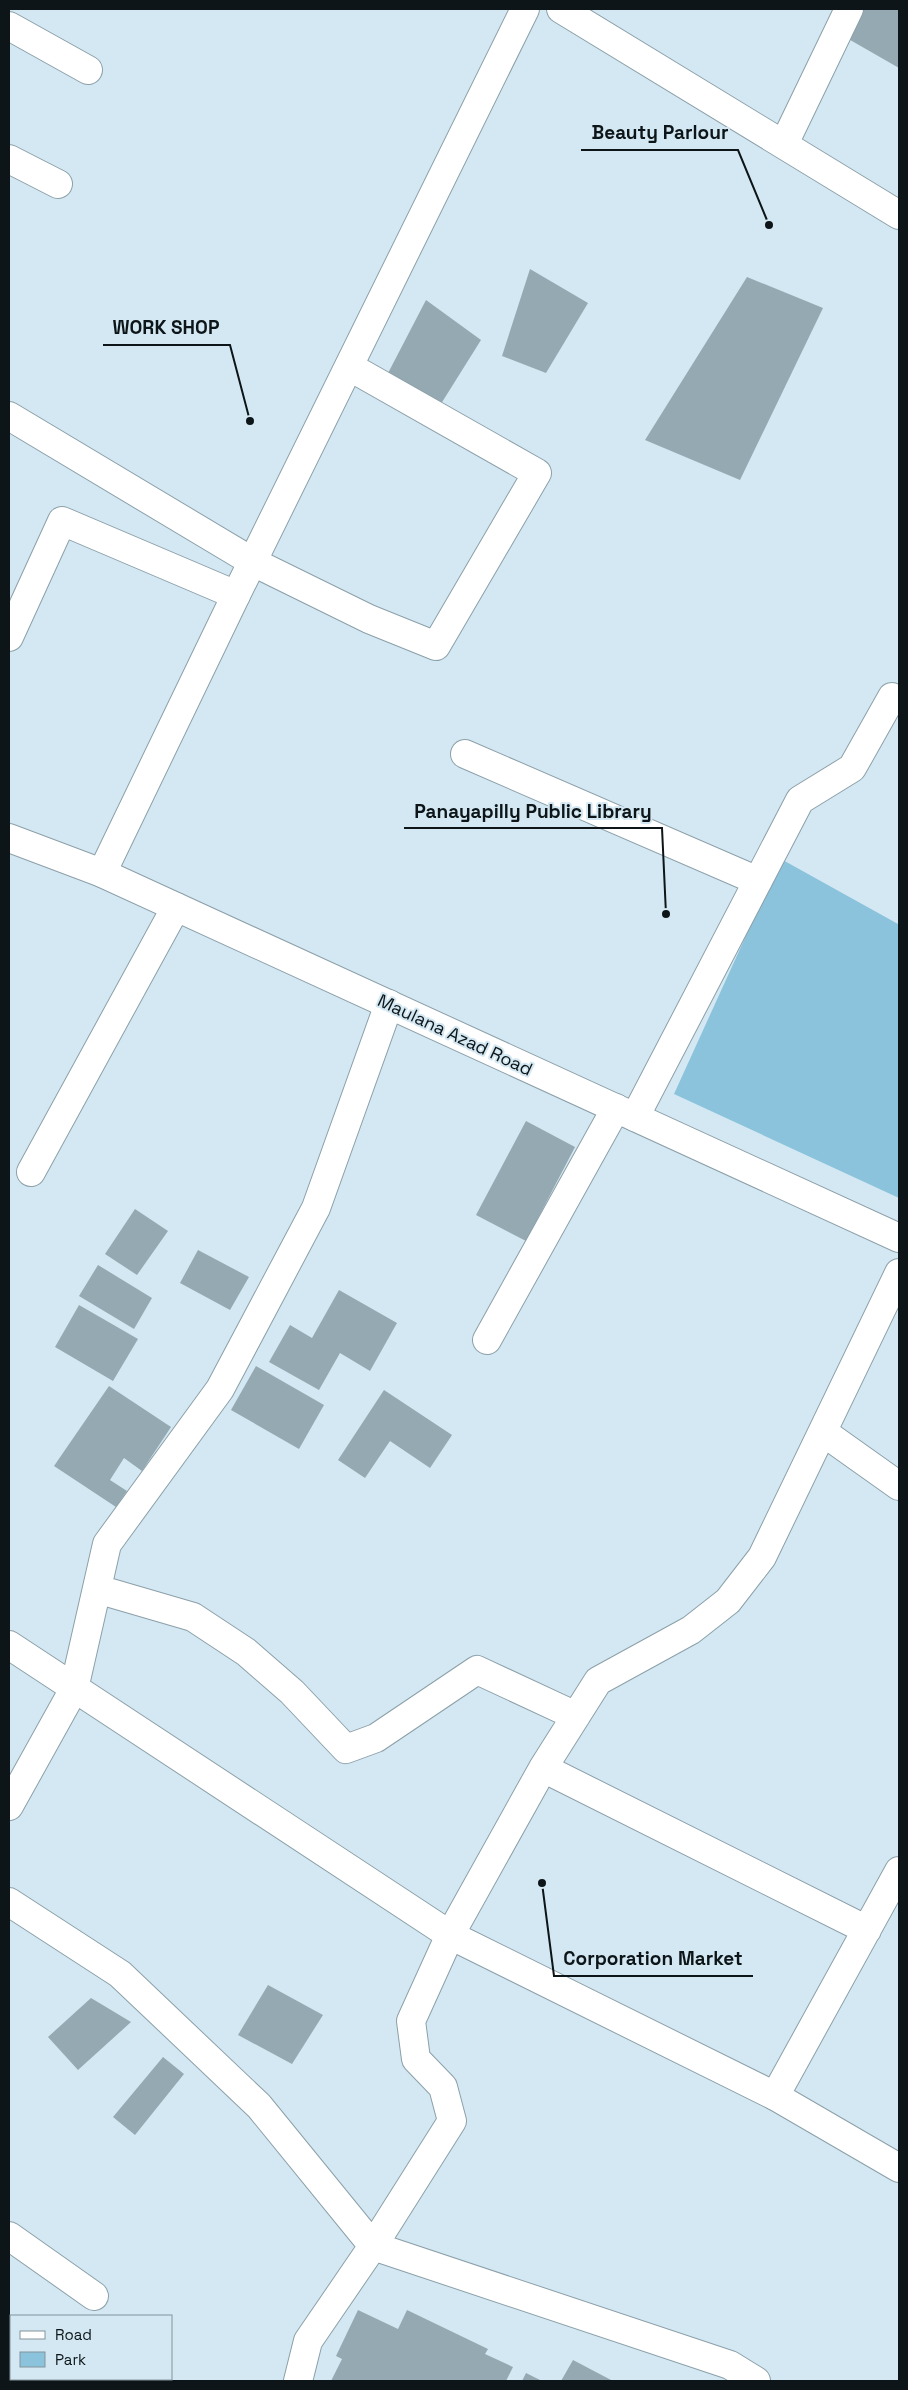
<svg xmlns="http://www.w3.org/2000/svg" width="908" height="2390" font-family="'Space Grotesk',sans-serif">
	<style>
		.green { fill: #8ac3db }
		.building { fill: #95a9b2 }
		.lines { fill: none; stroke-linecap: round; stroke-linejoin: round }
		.minor-casing { stroke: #8ca0a9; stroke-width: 30 }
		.tertiary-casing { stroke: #8ca0a9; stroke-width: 30 }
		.secondary-casing { stroke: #8ca0a9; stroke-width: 30 }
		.minor { stroke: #fff; stroke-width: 28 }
		.tertiary { stroke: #fff; stroke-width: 28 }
		.secondary { stroke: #fff; stroke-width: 28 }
		.labels { text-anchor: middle; stroke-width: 4; stroke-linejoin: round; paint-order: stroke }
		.street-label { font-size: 18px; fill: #0d1518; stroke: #d3e8f2 }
		.leader { fill: none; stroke: #0d1518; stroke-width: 2 }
		.callout-dot { fill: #0d1518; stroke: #d3e8f2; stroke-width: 2 }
		.callout-label { font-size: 19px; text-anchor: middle; font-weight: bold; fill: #0d1518; stroke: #d3e8f2; stroke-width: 4; stroke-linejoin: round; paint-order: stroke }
	</style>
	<rect width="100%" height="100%" fill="#d3e8f2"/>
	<path class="green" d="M781 859 898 924 899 923V1198L674 1094Z"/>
	<path class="building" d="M862 9H899V68L845 37Z
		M530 269 588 303 546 373 502 356Z
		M747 277 823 308 740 480 645 440Z
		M426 300 481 340 434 415 386 377Z
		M526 1121 575 1147 526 1241 476 1215Z
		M135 1209 168 1231 137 1275 105 1254Z
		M198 1250 249 1277 230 1310 180 1283Z
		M98 1265 152 1298 134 1329 79 1296Z
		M339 1290 397 1323 370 1371 340 1353 319 1390 269 1362 290 1325 312 1338Z
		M79 1305 138 1339 113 1381 55 1347Z
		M256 1366 324 1405 299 1449 231 1410Z
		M109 1386 171 1427 142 1471 124 1458 110 1480 127 1491 116 1507 54 1466Z
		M384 1390 452 1435 430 1468 390 1441 365 1478 338 1460Z
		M268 1985 323 2015 292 2064 238 2035Z
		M91 1998 131 2022 78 2070 48 2037Z
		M163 2057 184 2074 135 2135 113 2117Z
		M358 2310 398 2329 407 2310 488 2349 485 2354 513 2367 506 2381H331L342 2359 336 2356Z
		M9 2344 11 2345V2379H24L22 2381H9Z
		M573 2360 613 2381H561Z
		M526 2373 542 2381H522Z"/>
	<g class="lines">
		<g class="minor-casing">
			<path id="minor" d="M9 26 88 70
				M784 144 849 9
				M9 159 58 184
				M9 416 253 562 369 619 436 646 537 473 350 367
				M9 637 62 521 236 595
				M465 754 758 881
				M635 1117 800 800 852 768 892 697 899 701
				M31 1172 176 907
				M487 1340 616 1108
				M823 1432 899 1486
				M97 1589 193 1617 246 1652 292 1692 346 1749 376 1738 477 1670 576 1716
				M543 1768 867 1930
				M9 1806 74 1689 107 1544 220 1389 316 1208 389 1004
				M9 1902 120 1974 259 2106 373 2246 730 2365 756 2381
				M775 2096 899 1871
				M9 2236 94 2296
				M298 2381 308 2341 373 2246 452 2121 443 2087 416 2059 411 2021 450 1935 543 1768 598 1681 691 1630 728 1601 762 1557 899 1273"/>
		</g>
		<g class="tertiary-casing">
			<path id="tertiary" d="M561 9 899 215
				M102 873 236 595 525 9
				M9 1645 450 1935 775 2096 899 2168"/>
		</g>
		<g class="secondary-casing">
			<path id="secondary" d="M9 838 102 873 899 1238"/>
		</g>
		<use href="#minor" class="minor"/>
		<use href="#tertiary" class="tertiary"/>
		<use href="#secondary" class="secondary"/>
	</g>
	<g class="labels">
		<g class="street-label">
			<text transform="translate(455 1035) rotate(25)" y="6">Maulana Azad Road</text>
		</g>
	</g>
	<path class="leader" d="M769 225L738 150H581M250 421L230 345H103M666 914L662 828H404M542 1883L554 1976H753"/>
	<g class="callout-dot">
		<circle cx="769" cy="225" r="5"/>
		<circle cx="250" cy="421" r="5"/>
		<circle cx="666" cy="914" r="5"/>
		<circle cx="542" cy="1883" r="5"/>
	</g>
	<g class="callout-label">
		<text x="660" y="139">Beauty Parlour</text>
		<text x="166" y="334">WORK SHOP</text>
		<text x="533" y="818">Panayapilly Public Library</text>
		<text x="653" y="1965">Corporation Market</text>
	</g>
	<rect width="908" height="2390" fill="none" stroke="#0d1518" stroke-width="20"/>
	<rect x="10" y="2315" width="162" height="65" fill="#d3e8f2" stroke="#84949b"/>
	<rect x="20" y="2331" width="25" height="8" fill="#ffffff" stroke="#84949b"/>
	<text x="55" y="2340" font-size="15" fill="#0d1518">Road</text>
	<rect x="20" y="2352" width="25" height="15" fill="#8ac3db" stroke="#84949b"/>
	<text x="55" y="2365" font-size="15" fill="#0d1518">Park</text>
</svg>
